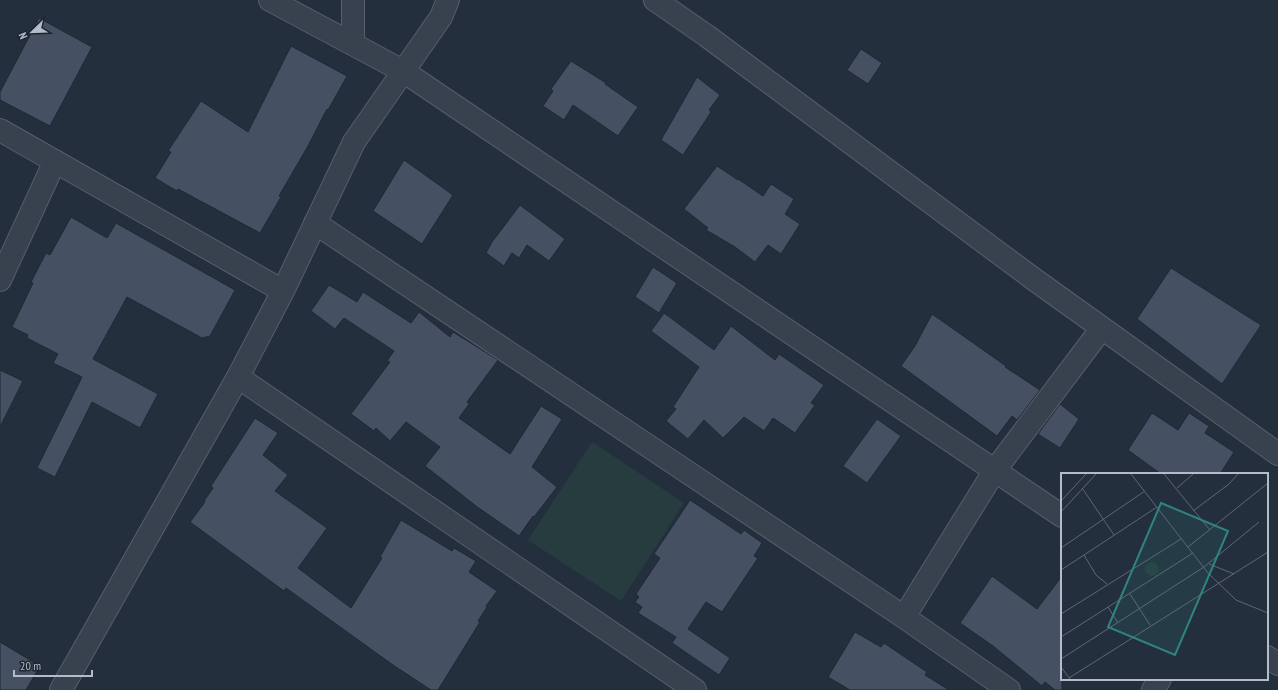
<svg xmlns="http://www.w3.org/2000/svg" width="1278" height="690" font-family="'PT Sans Narrow',sans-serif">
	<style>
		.green { fill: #263c3f }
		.building { fill: #455162; stroke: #1f2835 }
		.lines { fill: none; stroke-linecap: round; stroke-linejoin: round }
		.street-casing { stroke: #565f6c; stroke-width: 24 }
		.street { stroke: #38414e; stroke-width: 22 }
		.inset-road { fill: none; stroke: #5e6776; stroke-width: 1 }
		.view { fill: #308480; fill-opacity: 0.15; stroke: #308480; stroke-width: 2 }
		.inset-edge { fill: none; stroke: #b4bcc9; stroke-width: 2 }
	</style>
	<rect width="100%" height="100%" fill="#242f3e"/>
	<path class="green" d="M592 442 684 503 621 601 528 540Z"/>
	<path class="building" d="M39 18 92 47 50 126 0 100V92Z
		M291 46 347 76 328 110 327 109 308 146 279 196 281 197 260 233 178 189 177 191 155 178 171 152 168 151 201 101 248 132Z
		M861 49 882 63 868 84 847 70Z
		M571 61 606 83 605 84 638 107 618 136 573 105 564 120 543 106 553 91 551 89Z
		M697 77 720 95 709 110 711 112 683 155 661 140Z
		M404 160 453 195 422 244 373 211Z
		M717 166 738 180V179L763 196 771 184 794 199 785 214 800 224 781 254 768 245 755 262 735 247 706 230 708 228 684 209Z
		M520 205 565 239 549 261 527 245 519 258 512 253 504 266 486 253 492 242Z
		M71 217 107 238 116 223 235 290 210 336 202 338 127 297 93 359 158 394 140 428 92 402 55 477 37 468 82 377 53 363 58 354 27 338 28 335 12 327 33 283 31 282 46 253 50 255Z
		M653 267 677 283 659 313 635 297Z
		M1171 268 1261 325 1222 384 1137 319Z
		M329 285 357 302 363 292 411 323 419 312 450 337 453 332 498 360 467 402 469 404 459 418 510 454 541 406 562 419 532 467 557 487 534 517 533 516 519 536 476 506 425 466 440 447 406 422 390 441 376 428 374 431 351 414 390 362 387 361 394 351 344 318 335 329 311 311Z
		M664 313 714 350 731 326 775 360 779 354 824 385 811 403 815 405 795 433 773 418 764 431 744 417 723 438 704 420 688 439 666 421 676 409 673 407 699 367 651 331Z
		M932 314 1006 366 1005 367 1040 390 1017 420 1012 416 997 436 901 366 915 346Z
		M0 370 23 381 0 427Z
		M1060 404 1079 419 1060 448 1038 434Z
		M1152 413 1178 430 1189 413 1209 426 1205 433 1234 452 1220 474H1161L1128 450Z
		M255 418 278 433 263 455 288 475 275 491 327 528 298 568 351 608 382 558 380 557 401 520 452 551 454 548 476 561 469 572 497 591 486 606 487 607 478 621 480 622 438 690H431L393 665 286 588 284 591 190 522 205 502 204 501 213 488 211 486Z
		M877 419 901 436 867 483 843 466Z
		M690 500 741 534 744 530 762 543 754 556 758 558 722 612 706 602 688 629 730 658 719 675 672 643 676 637 638 613 642 607 635 602 639 597 636 594 660 558 654 554Z
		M992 576 1037 609 1062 576V690H1055L1045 682 1042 686 993 646 960 623Z
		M855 632 881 647 884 643 927 672 925 675 949 690H850L828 677Z
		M0 642 40 666 26 690H0Z"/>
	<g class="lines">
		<g class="street-casing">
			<path id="street" d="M270 0 403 71 1062 516
				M353 0V44
				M655 0 707 36 1035 280 1278 454
				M0 130 283 291
				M315 223 904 617 1009 690
				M0 280 55 161
				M238 377 695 690
				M904 617 995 470 1102 328
				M1267 657 1278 664
				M61 690 238 377 283 291 354 142 441 17 448 0
				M1153 690 1160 679"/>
		</g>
		<use href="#street" class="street"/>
	</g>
	<g transform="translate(1061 473)">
		<rect width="207" height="207" fill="#242f3e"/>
		<path d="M84 96a7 7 0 1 1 14 0a7 7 0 1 1-14 0Z" fill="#263c3f"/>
		<path class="inset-road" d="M70 1 147 100 175 127 207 140M103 1 149 57M21 15 53 62M116 15 132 1M0 28 25 1M132 38 168 11 177 1M0 39 35 1M127 74 207 10M0 75 84 18M23 82 96 34M148 91 173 101M0 97 23 82 35 102 46 111M69 121 89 152M47 134 57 150M0 141 120 66M0 164 132 80M0 186 143 94 198 49M0 194 9 206M8 205 207 79"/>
		<path class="view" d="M100 30 167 58 114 182 47 154Z"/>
		<rect width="207" height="207" class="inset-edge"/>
	</g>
	<g transform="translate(32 32) rotate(247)" stroke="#1d2633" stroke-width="3" paint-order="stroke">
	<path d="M0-3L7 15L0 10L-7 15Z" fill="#b4bcc9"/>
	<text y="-6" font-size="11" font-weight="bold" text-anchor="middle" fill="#b4bcc9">N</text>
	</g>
	<path d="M14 670v6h78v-6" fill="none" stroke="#b4bcc9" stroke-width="2"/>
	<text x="20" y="670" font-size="12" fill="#b4bcc9" stroke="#1d2633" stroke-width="3" paint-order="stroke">20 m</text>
</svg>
